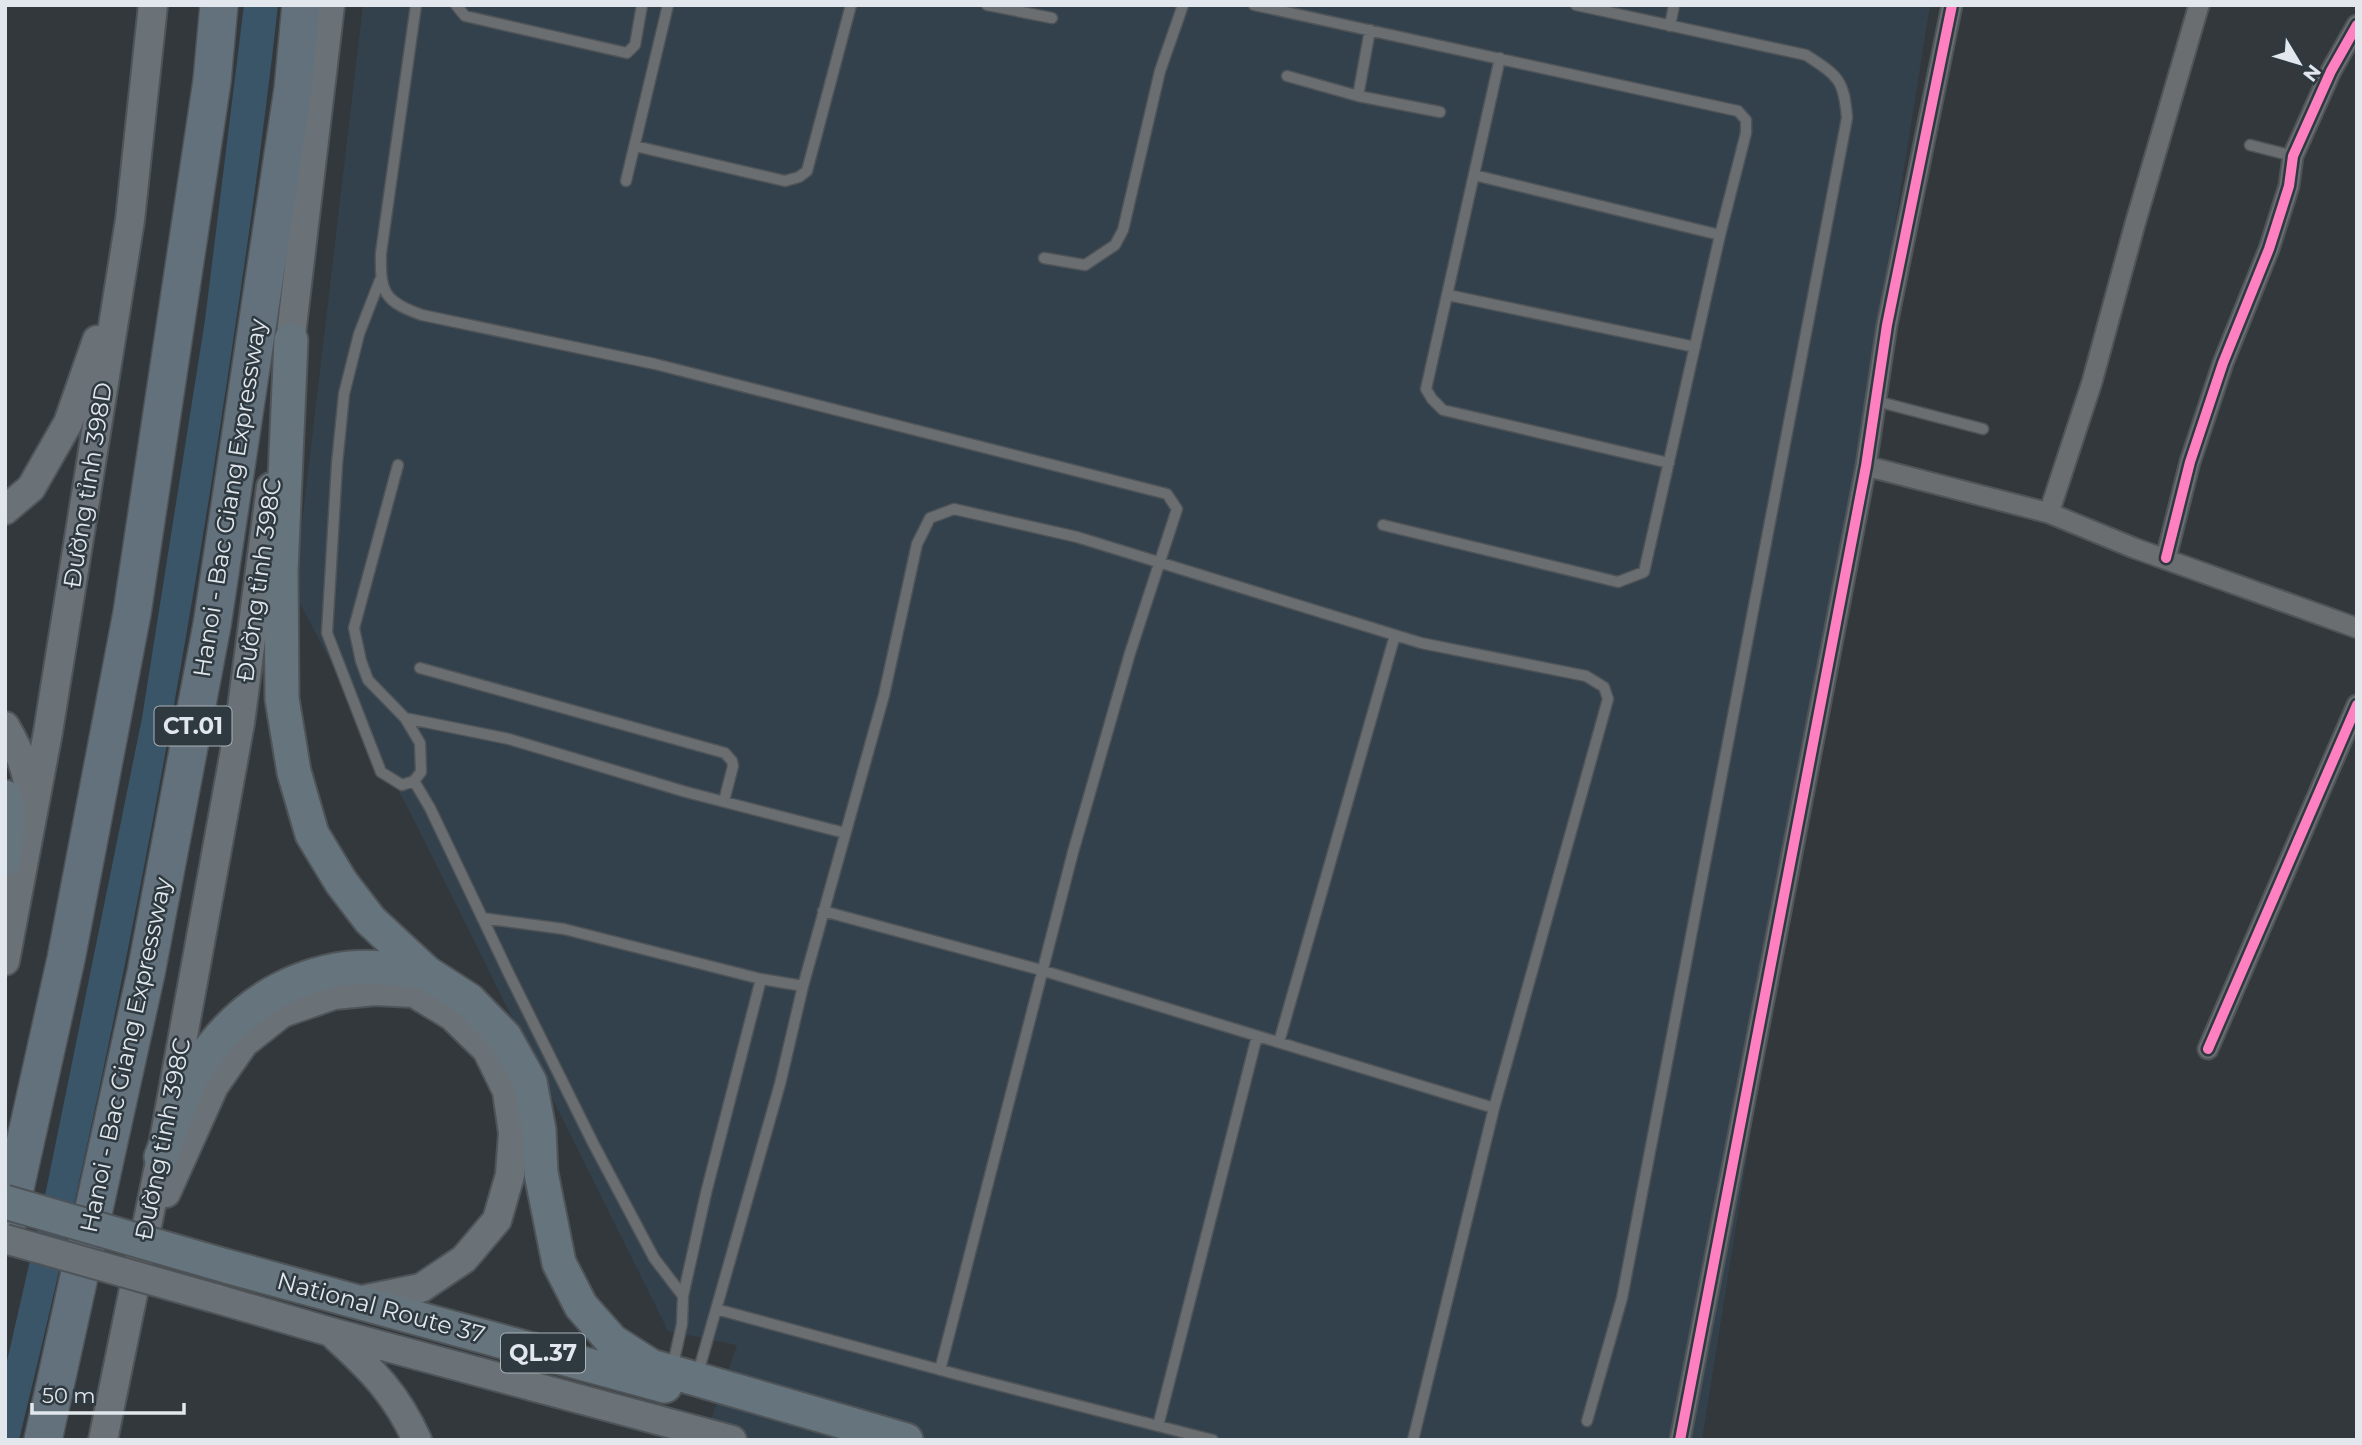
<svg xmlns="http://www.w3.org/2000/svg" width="2362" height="1445" font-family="Montserrat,sans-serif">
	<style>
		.built { fill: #33414c }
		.green { fill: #3a5568 }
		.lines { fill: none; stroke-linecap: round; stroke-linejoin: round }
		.service-casing { stroke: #4f5458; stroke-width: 13 }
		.minor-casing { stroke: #4f5458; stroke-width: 23 }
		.secondary-casing { stroke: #4f5458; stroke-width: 32 }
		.trunk-casing { stroke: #4f5458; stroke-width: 37 }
		.motorway-casing { stroke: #4f5458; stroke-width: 40 }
		.service { stroke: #6a6e71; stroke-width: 10 }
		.minor { stroke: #6a6e71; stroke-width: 19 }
		.secondary { stroke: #6a7278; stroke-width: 28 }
		.trunk { stroke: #66747d; stroke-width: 33 }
		.motorway { stroke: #62717c; stroke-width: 37 }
		.secondary-bridge-casing { stroke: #4f5458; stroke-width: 32; stroke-linecap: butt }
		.trunk-bridge-casing { stroke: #4f5458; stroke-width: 37; stroke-linecap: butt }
		.secondary-bridge { stroke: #6a7278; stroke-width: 28 }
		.trunk-bridge { stroke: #66747d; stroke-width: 33 }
		.cycleway-casing { stroke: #2f3940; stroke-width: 15 }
		.cycleway { stroke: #ff80c0; stroke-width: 10 }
		.labels { text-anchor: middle; stroke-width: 5; stroke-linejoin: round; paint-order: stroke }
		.shield { fill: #2f3940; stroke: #acb3b8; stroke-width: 2 }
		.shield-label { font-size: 23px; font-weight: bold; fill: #e1e7ec }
		.street-label { font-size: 24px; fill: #e1e7ec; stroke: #2f3940 }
	</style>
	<rect width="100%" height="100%" fill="#33383c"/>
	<path class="built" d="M363 5H1930L1702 1440H704L737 1345 668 1331 414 820 294 592Z"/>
	<path class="green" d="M244 5H278C260 168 235 330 210 492 159 810 96 1126 19 1440H5V1370L47 1186 142 718 205 320Z"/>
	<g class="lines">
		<g class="service-casing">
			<path id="service" d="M416 5 381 253C380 292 384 302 422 315L655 364 1167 494 1177 509 1130 653 1073 852 940 1370
				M456 5 465 16 627 53 635 45 642 5
				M987 5 1052 18
				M1254 5 1738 111 1746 120V133L1720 235 1644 572 1618 582 1383 525
				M1576 5 1806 55C1838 76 1844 79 1847 118L1622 1298 1587 1421
				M1670 26 1674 5
				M1500 58 1426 389 1432 399 1443 410 1669 463
				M1287 76 1358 96 1440 112
				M1358 96 1370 30
				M2250 145 2293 156
				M635 146 785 181 799 177 807 171 851 5
				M1474 175 1720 235
				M626 181 668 5
				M1044 258 1085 265 1115 245 1123 230 1160 71 1183 5
				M380 280 359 334 344 394 337 464 327 633 381 772 402 785 414 781 430 808 510 976 593 1143 654 1258 683 1296 682 1324 672 1369
				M1448 295 1695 347
				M1876 401 1983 429
				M398 465 354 628 361 661 368 680 405 718 420 743 421 772 414 781
				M420 668 725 753 732 761 733 766 724 801
				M405 718 509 739 686 792 845 833
				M823 911 1041 970 1494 1108
				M482 918 564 929 761 979 803 986
				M1279 1042 1395 635
				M683 1296 706 1193 761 979
				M716 1309 963 1376 1213 1440
				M698 1373 780 1084 803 986 884 695 917 544 930 518 954 509 1077 537 1421 643 1586 676 1604 687 1608 699 1494 1108 1413 1440
				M1158 1426 1257 1036"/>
		</g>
		<g class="minor-casing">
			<path id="minor" d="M1866 466 2049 513 2134 548 2357 628
				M2049 513 2092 382 2135 224 2199 5
				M2166 558 2190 462 2223 363 2269 249 2289 186 2293 156 2331 71 2357 25
				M2208 1049 2357 705
				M1680 1440 1866 466 1887 325 1952 5"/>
		</g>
		<g class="secondary-casing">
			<path id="secondary" d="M288 360 330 5
				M5 510 31 488 68 423 97 340
				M5 726C18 748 31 777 29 803
				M5 961 48 732 130 220 153 5
				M166 1193 214 1086 244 1043 282 1013 334 995 375 991 414 993 452 1016 487 1050 507 1091 513 1133 510 1175 497 1220 464 1259 421 1288 357 1301
				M214 1298 331 1332 732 1440
				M336 1337C372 1370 397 1395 417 1440
				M103 1440 161 1157 240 723 271 487"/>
		</g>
		<g class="trunk-casing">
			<path id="trunk" d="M291 340 281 571 282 699 294 772 312 834 341 882 370 920 427 973 469 1000 505 1037 530 1082 539 1130 541 1173 559 1263 581 1306 612 1341 651 1366 906 1440
				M5 797 8 806 5 859
				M161 1157C171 1132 181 1095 194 1073 227 1019 274 982 336 970 365 964 398 969 427 973
				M226 1266 665 1386"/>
		</g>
		<g class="motorway-casing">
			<path id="motorway" d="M5 1233 66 959 132 613 212 81 219 5
				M43 1440 146 973 212 625 293 89 301 5"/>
		</g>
		<use href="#service" class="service"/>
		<use href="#minor" class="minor"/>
		<use href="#secondary" class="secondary"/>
		<use href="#trunk" class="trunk"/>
		<use href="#motorway" class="motorway"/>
		<g class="secondary-bridge-casing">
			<path id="secondary-bridge" d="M5 1239 214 1298"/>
		</g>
		<g class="trunk-bridge-casing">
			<path id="trunk-bridge" d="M5 1202 226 1266"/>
		</g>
		<use href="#secondary-bridge" class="secondary-bridge"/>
		<use href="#trunk-bridge" class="trunk-bridge"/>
		<g class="cycleway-casing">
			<path id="cycleway" d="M2166 558 2190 462 2223 363 2269 249 2289 186 2293 156 2331 71 2357 25
				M2208 1049 2357 705
				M1680 1440 1866 466 1887 325 1952 5"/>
		</g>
		<use href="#cycleway" class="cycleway"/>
	</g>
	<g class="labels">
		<g class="shield">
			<rect x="154.5" y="706.5" width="77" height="39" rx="5"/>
			<rect x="501" y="1333.5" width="84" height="39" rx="5"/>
		</g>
		<g class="shield-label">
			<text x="193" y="734">CT.01</text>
			<text x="543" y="1361">QL.37</text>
		</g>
		<g class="street-label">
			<text transform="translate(88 485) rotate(-81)" y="8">Đường tỉnh 398D</text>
			<text transform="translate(230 498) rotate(-81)" y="8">Hanoi - Bac Giang Expressway</text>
			<text transform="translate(259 580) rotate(-82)" y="8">Đường tỉnh 398C</text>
			<text transform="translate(126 1055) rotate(-78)" y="8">Hanoi - Bac Giang Expressway</text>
			<text transform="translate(163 1139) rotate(-79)" y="8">Đường tỉnh 398C</text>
			<text transform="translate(381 1308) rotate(15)" y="8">National Route 37</text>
		</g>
	</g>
	<rect width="2362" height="1445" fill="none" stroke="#e1e7ec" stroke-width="14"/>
	<g transform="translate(2299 63) rotate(128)" stroke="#2f3940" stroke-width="5" paint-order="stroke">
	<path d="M0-5L12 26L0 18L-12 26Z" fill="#e1e7ec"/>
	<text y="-10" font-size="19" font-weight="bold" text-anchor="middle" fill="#e1e7ec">N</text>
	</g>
	<path d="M32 1403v10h152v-10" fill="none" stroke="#e1e7ec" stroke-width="3.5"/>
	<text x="42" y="1403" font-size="21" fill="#e1e7ec" stroke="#2f3940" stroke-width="5" paint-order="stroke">50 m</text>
</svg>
